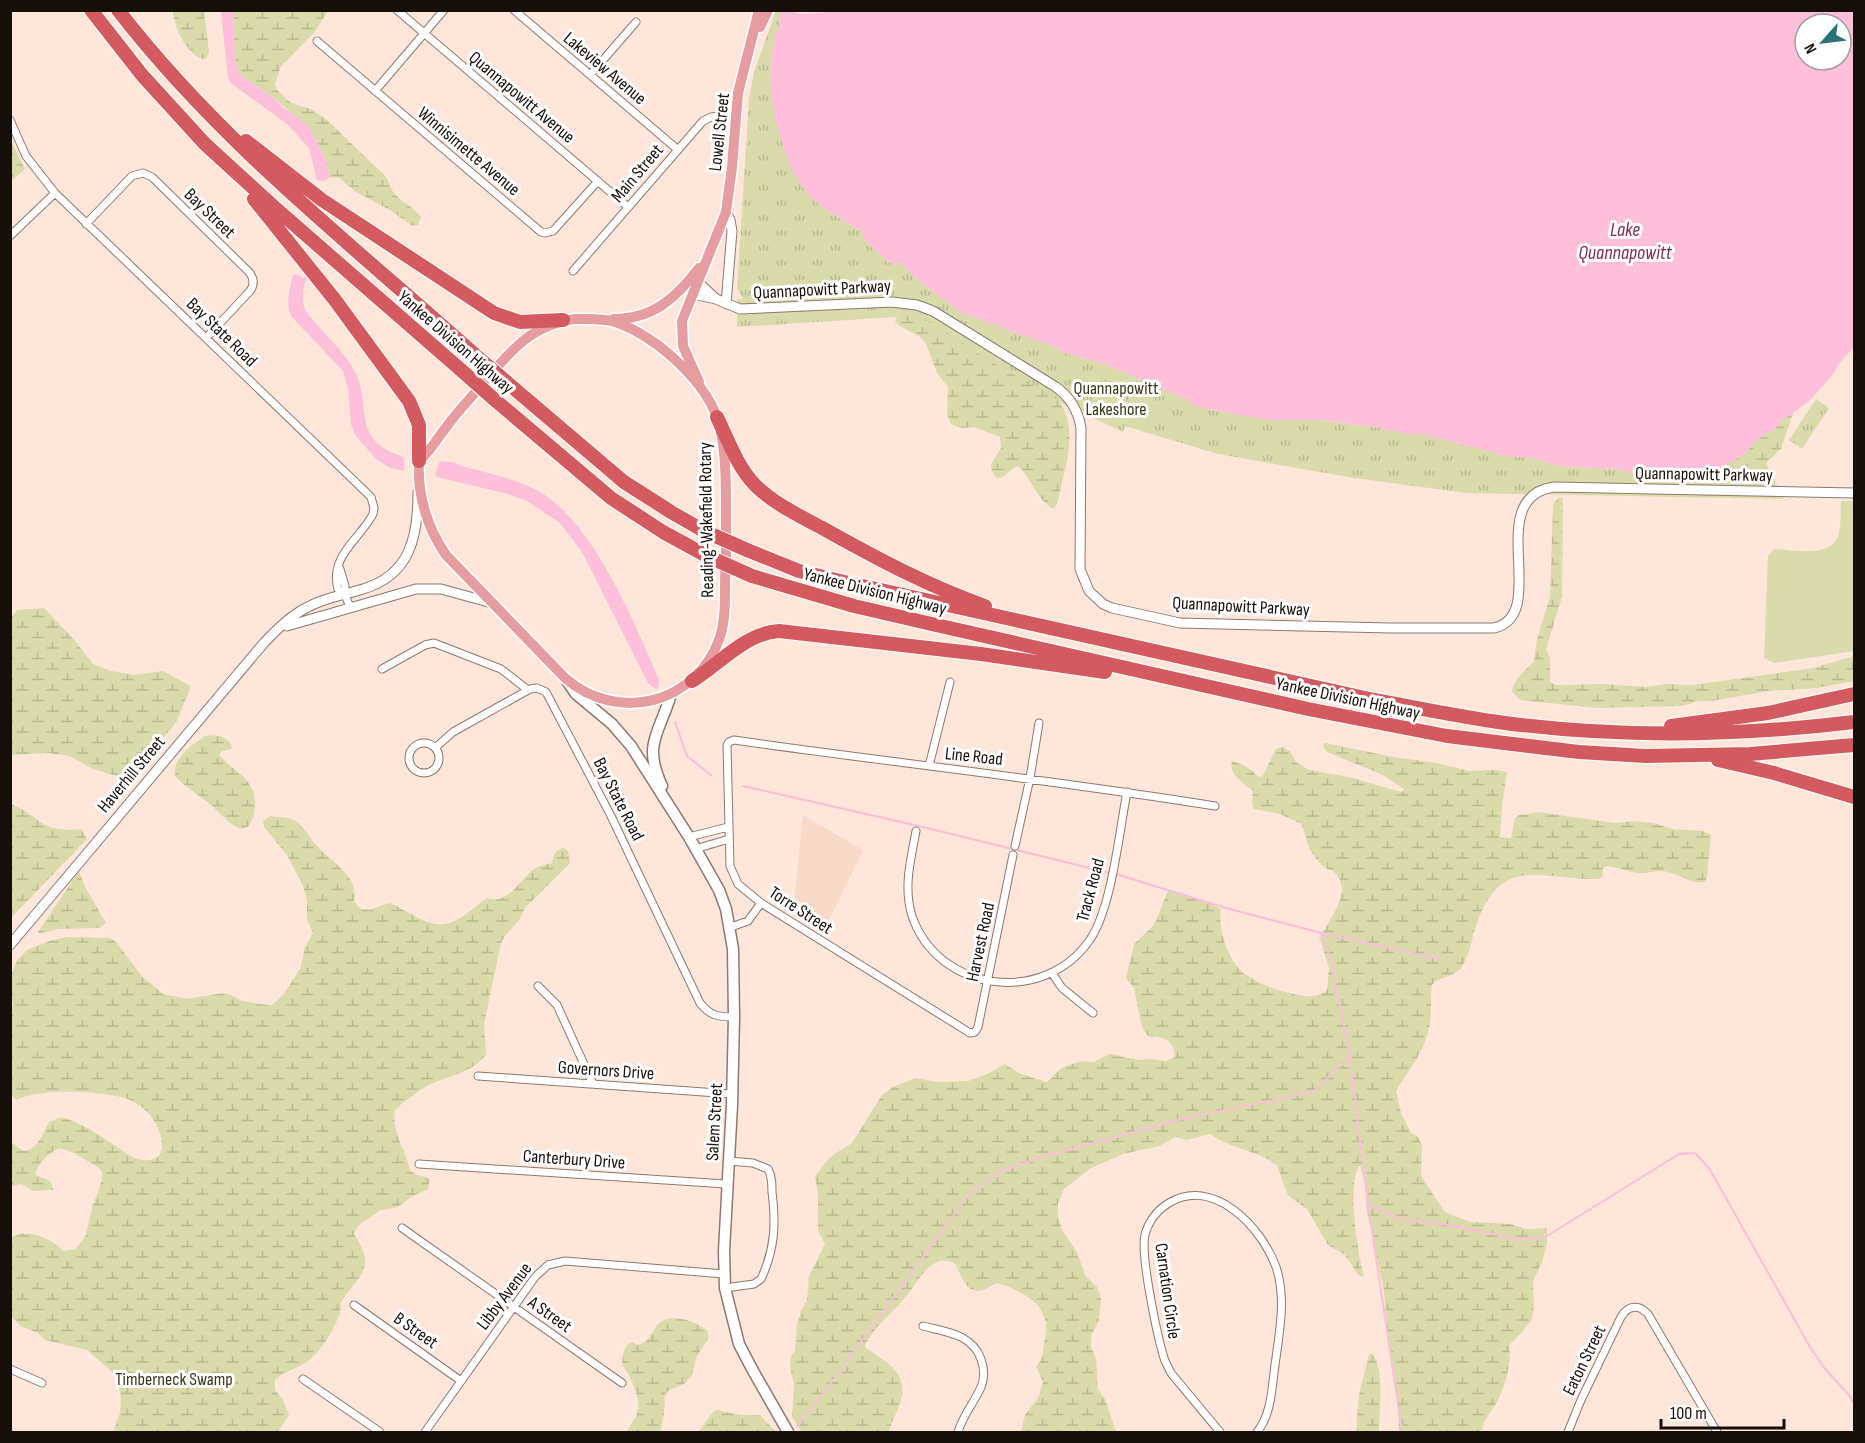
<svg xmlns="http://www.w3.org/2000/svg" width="1865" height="1443" font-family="'Sofia Sans Condensed',sans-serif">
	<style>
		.built { fill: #f7d9c8 }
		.grass { fill: url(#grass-tufts) }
		.wetland { fill: url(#wetland-marsh) }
		.pitch { fill: #dadbab }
		.water { fill: #fdbfda; fill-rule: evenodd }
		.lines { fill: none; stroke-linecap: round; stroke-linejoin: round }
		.stream { stroke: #fdbfda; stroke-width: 2 }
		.minor-casing { stroke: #8e796e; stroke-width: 9 }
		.tertiary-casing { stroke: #8e796e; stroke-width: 11 }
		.secondary-casing { stroke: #8e796e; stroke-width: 13 }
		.primary-casing { stroke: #fff; stroke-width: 13 }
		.motorway-casing { stroke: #fff; stroke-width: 16 }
		.minor { stroke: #fff; stroke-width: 7 }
		.tertiary { stroke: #fff; stroke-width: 9 }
		.secondary { stroke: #fff; stroke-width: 10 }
		.primary { stroke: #e59d9f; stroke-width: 10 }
		.motorway { stroke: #d35b5f; stroke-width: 14 }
		.motorway-bridge-casing { stroke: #fff; stroke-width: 16; stroke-linecap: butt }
		.motorway-bridge { stroke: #d35b5f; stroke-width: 14 }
		.labels { text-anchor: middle; stroke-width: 6; stroke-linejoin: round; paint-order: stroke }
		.street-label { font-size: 18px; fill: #160f0a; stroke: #fff }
		.park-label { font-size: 18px; fill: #393917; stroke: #fff }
		.water-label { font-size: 20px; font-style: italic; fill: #822b59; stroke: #fff }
	</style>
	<defs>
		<pattern id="grass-tufts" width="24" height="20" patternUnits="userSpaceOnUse" patternTransform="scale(1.5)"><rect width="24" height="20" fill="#dadbab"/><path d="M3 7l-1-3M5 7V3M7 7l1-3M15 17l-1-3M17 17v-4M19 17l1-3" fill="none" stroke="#babb92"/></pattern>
		<pattern id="wetland-marsh" width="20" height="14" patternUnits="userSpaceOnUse" patternTransform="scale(1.5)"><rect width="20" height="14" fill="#dadbab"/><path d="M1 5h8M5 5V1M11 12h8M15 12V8" fill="none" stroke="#babb92"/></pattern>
	</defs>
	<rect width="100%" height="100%" fill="#fee6da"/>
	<path class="built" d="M803 815 863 850 823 932 793 912Z"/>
	<path class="grass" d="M776 11H780C783 22 777 30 774 41 772 49 772 57 771 64 768 98 785 164 806 191 820 208 839 218 858 229L862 232 866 242 890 263 898 262 902 265 924 285 972 317 1006 328 1052 346 1065 353 1099 362 1184 398 1190 403 1210 410 1273 420 1311 419 1374 427 1428 435 1507 456 1533 458 1560 466 1617 469 1643 476H1681L1708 474 1755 441 1784 499 1466 493 1354 478 1218 454 1125 426 1123 432 1055 400 911 316 737 327V299H743L737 288 749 99 754 72Z
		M1816 399 1829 408 1802 449 1789 440Z"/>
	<path class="wetland" d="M173 11H204L209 52 206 59C189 60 173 26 173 11Z
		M233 11H328L314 33 281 66 275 84 277 90 291 103 311 109 327 120 379 170C392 180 387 185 395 194 403 203 414 207 421 217L418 225 412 226 390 210 356 192 339 178 330 177 326 160 311 130 273 97 239 74 235 59Z
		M11 141 25 169 11 181H10Z
		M910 314C946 327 975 354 1009 372 1021 379 1052 392 1060 403 1077 427 1067 462 1061 487 1059 495 1059 502 1054 509 1038 502 1032 479 1019 467L1016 466 1003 477 997 478 992 472 991 465 1001 448 1000 437 974 427 960 428 951 424 947 415 948 387 937 373 927 346 922 338 900 326 895 321 897 317Z
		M1793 413 1781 449 1767 462 1762 473 1748 477 1699 475 1715 471 1744 455 1755 441 1775 429 1781 421Z
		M1558 498H1563L1562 597 1546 649 1550 658V681L1555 685 1604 684 1646 687 1666 684 1692 685 1813 668 1854 656V681L1817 688 1769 691 1711 701H1699L1682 706 1598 708 1520 700 1512 691C1515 677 1525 671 1534 661L1537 639 1550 597 1553 505Z
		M44 608 76 642 93 664 111 671 134 675 163 671 191 686 177 721 164 737 138 755 124 778 93 769 69 756 48 753 11 755V618L17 610Z
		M205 736C217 735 230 735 232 749L222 751 219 754C228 767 244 773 251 787 256 795 256 804 254 814 246 847 222 814 211 805 199 795 185 787 175 776 172 758 192 745 205 736Z
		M1325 743 1393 757 1437 763 1469 771 1494 770 1507 772 1502 806 1500 837 1511 838 1515 819 1519 815 1539 812 1614 823 1633 821 1653 823 1673 829 1703 831 1711 835 1707 877 1705 882C1688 884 1682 875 1668 872 1658 869 1649 874 1639 873 1628 872 1617 867 1606 866L1603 868 1602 877 1599 879C1540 880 1501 853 1476 926 1471 940 1470 956 1460 969 1452 978 1439 976 1432 985 1430 998 1432 1010 1430 1023 1426 1050 1410 1068 1396 1091L1401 1113 1411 1133 1418 1137 1422 1145 1421 1176 1445 1212 1471 1222 1511 1224 1526 1229 1547 1228V1244L1542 1262 1533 1281 1534 1306 1532 1319 1522 1332 1509 1345C1512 1362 1505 1387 1497 1402 1491 1412 1482 1421 1482 1432H1399L1398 1408 1388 1343 1384 1291 1366 1207V1188L1360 1165C1346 1182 1358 1254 1364 1277L1359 1276 1345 1255 1328 1245 1307 1209 1290 1197 1286 1191 1277 1165C1257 1150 1230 1149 1210 1134L1187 1140 1176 1137 1159 1146 1123 1154 1091 1168 1064 1189 1058 1204V1216L1062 1230 1077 1252 1085 1275 1097 1287 1101 1299 1099 1320 1091 1336V1346L1096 1359 1098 1389 1105 1399 1116 1432H1021L1025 1415 1038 1398 1043 1382 1036 1367 1042 1358 1046 1330V1322L1042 1312 1038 1305 1028 1297 1010 1287 997 1283C992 1285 987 1289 983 1290 967 1296 960 1274 956 1264 950 1261 944 1259 937 1262 925 1267 916 1284 908 1294 895 1311 875 1325 865 1345L866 1348C889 1364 911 1374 899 1406 896 1415 891 1423 889 1432H802L792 1417 794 1384 790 1368 791 1356 795 1351 797 1325 801 1311 807 1300 809 1276 825 1244 818 1231V1194L815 1176 830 1157 852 1143 882 1095 893 1087 916 1078 938 1082 968 1081 985 1075 1005 1064 1021 1074 1047 1082 1060 1069 1066 1066 1082 1061 1093 1062 1110 1054 1139 1060 1151 1059 1166 1061 1175 1057C1175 1040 1164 1037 1148 1036L1144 1031 1141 1023 1134 988 1126 978 1134 944 1154 925 1168 891 1207 901 1221 909C1217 929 1229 965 1248 976 1259 983 1270 988 1282 991 1297 995 1314 1001 1327 990L1329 968 1319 936 1322 937 1323 932C1332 916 1353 889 1334 872 1332 870 1328 870 1326 868 1321 865 1316 859 1313 854 1305 845 1307 833 1301 824L1280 814 1254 809 1252 804 1253 791C1244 783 1228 775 1232 761 1242 764 1251 768 1257 776L1262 777 1276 749 1283 747 1290 751 1296 762 1309 770 1349 777 1401 792 1405 790 1383 775 1327 752 1323 746Z
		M11 804C43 817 38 833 81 829L87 839 11 918Z
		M270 816C278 817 287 817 294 820 304 826 309 837 316 845 329 860 361 878 354 901L359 908C372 913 378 905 390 903 414 913 434 935 460 918 470 913 477 904 487 898 509 905 518 881 534 869 540 865 546 865 552 863 553 855 556 849 564 848L568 851 570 863 526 907 519 920 505 936 501 943 484 1024 486 1055C469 1075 451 1074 429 1085 417 1092 405 1100 395 1110 391 1132 406 1150 410 1170 416 1177 425 1174 430 1180L428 1189 411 1197 398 1207 381 1210 359 1225 354 1234C377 1269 360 1273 341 1302 342 1319 322 1351 308 1361 297 1369 284 1371 275 1380V1390L283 1400 289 1415 278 1432H113L120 1413 121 1397 116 1379 110 1370 87 1350 45 1340 38 1333 22 1327 10 1316 11 1238C27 1226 53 1240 64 1251L75 1249 85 1237 93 1205 102 1180V1172L99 1168 74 1153 59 1148C49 1153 38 1163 35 1174 43 1180 52 1177 53 1190L33 1191 22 1184 11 1186V1142L23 1151C38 1150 43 1133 49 1122L61 1117C80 1122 98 1134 114 1145 122 1150 133 1159 142 1160 176 1164 160 1122 145 1110 138 1104 130 1099 121 1097 96 1091 39 1088 16 1100L11 1095 10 1018 13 1004 11 998V975L17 960 27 950 49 941 67 937 110 938 116 942 142 976 163 994 187 999 223 993 234 996 242 1001 267 1005H272L283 995 300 969 305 947 313 933 307 920V901L303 886 287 855 264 827 263 821Z
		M79 871 85 887 106 923 99 928 58 929 40 934 38 932Z
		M673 1318C687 1319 696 1322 707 1330L709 1338 697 1356 692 1375 684 1384 668 1391 665 1395 664 1414 660 1432H626C630 1426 636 1418 638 1411 641 1398 630 1374 622 1365 623 1355 622 1347 632 1342L638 1345C656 1340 650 1320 673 1318Z
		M1372 1353C1385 1368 1379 1413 1379 1432H1356L1359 1394 1369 1355Z
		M717 1410 741 1415H760L776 1432H698L713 1412Z"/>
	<path class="pitch" d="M1841 501H1854V651L1774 663 1764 658 1768 556 1774 549C1792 550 1827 557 1837 539 1842 528 1840 512 1841 501Z"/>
	<path class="water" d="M221 11H233L235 59 239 74 273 97 285 109 304 122 311 130 326 160 330 177 324 181 317 180 309 148 287 124 232 84 228 78Z
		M843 11H1854V347L1841 361 1831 377 1808 402 1781 421 1775 429 1755 441 1744 455 1708 474 1681 476H1643L1617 469 1560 466 1533 458 1507 456 1422 434H1409L1374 427 1321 420H1273L1257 418 1201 408 1190 403 1184 398 1099 362 1065 353 1052 346 962 313 924 285 902 265 898 262 893 266 890 263 866 242 862 232 858 229C840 218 823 210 809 195 783 167 768 101 771 64 772 57 772 49 774 41 776 30 783 21 780 11H791L800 14ZM1805 24H1841V60H1805Z
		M293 275H298L304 279 303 302 305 310C320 331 343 349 355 372 369 397 356 430 383 448 389 452 397 454 404 458V471L391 468 377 460 355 435 351 424 348 389 343 371 291 316C285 303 290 288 293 275Z
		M440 461 451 462C480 473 511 476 538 491 592 520 633 620 657 675L659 681 658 689H655L648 683 582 552 560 523 527 501 508 494 437 477 435 474Z"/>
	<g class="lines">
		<path class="stream" d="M303 287 305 278
			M675 722 687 756 712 776
			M743 786 923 827 1110 873
			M1116 874 1226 908 1321 933 1440 959
			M1321 933 1330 957 1350 1057 1368 1204 1401 1424V1432
			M1368 1204 1399 1219 1442 1224 1523 1240 1547 1236 1679 1154 1695 1153 1709 1168 1810 1347 1825 1369 1850 1396 1854 1404
			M797 1427 833 1380 966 1198 999 1172 1042 1157 1178 1120 1313 1092 1350 1057"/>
		<g class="minor-casing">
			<path id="minor" d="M397 10 628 207
				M514 10 677 149
				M317 41 541 232 545 233 553 231 598 181
				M590 75 636 22
				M375 91 444 10
				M10 120 26 156 55 193 371 497 374 508 373 514C360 539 329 556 338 589L345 595 350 607
				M86 224 132 176 143 173 152 177 249 272C254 278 255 284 250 291L206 338
				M10 236 55 193
				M573 271 703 121 711 117 736 114
				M340 569 345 586V595
				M382 669 425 645 434 643 501 669 528 690
				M409 758a15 15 0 1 1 30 0a15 15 0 1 1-30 0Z
				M435 748 453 732 530 689 537 688 546 692 611 816 700 1003C710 1016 719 1017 734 1017
				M929 766 950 682
				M916 831C911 859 903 887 912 916 938 992 1043 1006 1089 941 1112 909 1119 832 1127 792
				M689 837 728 827
				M1015 846 1030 778 1039 723
				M695 849 729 839
				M1013 855 978 1027 975 1032 970 1033 761 903 738 884 730 866 727 745 729 742 734 740C895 763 1055 780 1215 806
				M731 927 748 921 761 903
				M1052 973 1062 988 1093 1013
				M538 986 557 1005 593 1084
				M478 1076 732 1094
				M419 1164 726 1184
				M402 1228 622 1383
				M725 1288 754 1284 761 1279C775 1249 776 1224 772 1192 772 1184 772 1176 768 1169L753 1163 728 1161
				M354 1305 461 1381
				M923 1326C946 1332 972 1334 981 1359 984 1368 985 1378 981 1387 974 1403 963 1415 958 1432
				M10 1369 42 1383
				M303 1379 380 1432
				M425 1432 535 1277 548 1265 565 1261 724 1274
				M1220 1432 1171 1373 1165 1361C1158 1340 1140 1255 1145 1235 1148 1222 1157 1210 1169 1203 1214 1176 1262 1228 1276 1267 1286 1297 1280 1328 1276 1358 1272 1381 1273 1413 1257 1432
				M1568 1432 1581 1400 1621 1317C1628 1305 1639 1304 1648 1314L1717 1432"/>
		</g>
		<g class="tertiary-casing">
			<path id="tertiary" d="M726 212 730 220 732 231 726 304
				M698 282 716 299
				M693 294 716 299 740 309 892 302 917 305 933 311 1056 387C1070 397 1078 410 1081 428L1080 569 1089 591 1103 604 1112 608 1180 623 1390 628H1494C1552 615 1481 497 1554 487L1854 493
				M287 626 416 589H441L492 603
				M10 945 263 644C275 631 290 616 306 608 323 598 344 595 363 589 410 575 418 537 418 493"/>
		</g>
		<g class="secondary-casing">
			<path id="secondary" d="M567 681 576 694 612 724 631 746 689 837 719 890 726 909 733 949 734 1017 732 1105 724 1251 725 1288 739 1344 752 1369 788 1432
				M662 786C642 743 660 733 671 694"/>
		</g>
		<g class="primary-casing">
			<path id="primary" d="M760 27 768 10
				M575 319C588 319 602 318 615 322 656 335 711 385 720 428 727 456 726 499 726 528 727 548 725 567 725 587 725 604 725 621 720 637 697 704 618 724 565 678L446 555C427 528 417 494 419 461 430 452 436 440 445 429 455 414 468 401 480 387 508 354 529 325 575 319Z
				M614 319C653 319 676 298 699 268
				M699 382 683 346 682 321 726 212 732 167 738 93 759 10"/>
		</g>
		<g class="motorway-casing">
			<path id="motorway" d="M91 10 142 75 205 144 274 207 461 370
				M118 10C220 142 351 244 474 354
				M246 141 322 200 494 313 520 322 563 320
				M254 199 335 300 409 401 419 425V461
				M510 385 624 482 671 512 704 531
				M495 400 611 498 663 532 707 556
				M717 417C728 440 737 466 755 485 774 504 800 516 824 529 876 558 928 586 985 606
				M747 550 799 571 840 581 1374 700C1418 708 1461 717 1505 723 1620 738 1739 736 1854 722
				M752 576 854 606 936 625 1308 709 1447 736 1579 752 1646 756 1750 754 1854 745
				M692 681C720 664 745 633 779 631L981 654 1105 672
				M1671 726 1768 713 1854 694
				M1718 760 1774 773 1854 797"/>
		</g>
		<use href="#minor" class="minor"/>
		<use href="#tertiary" class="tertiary"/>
		<use href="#secondary" class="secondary"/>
		<use href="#primary" class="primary"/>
		<use href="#motorway" class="motorway"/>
		<g class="motorway-bridge-casing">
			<path id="motorway-bridge" d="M474 354 510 385
				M461 370 495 400
				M704 531 747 550
				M707 556 752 576"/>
		</g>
		<use href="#motorway-bridge" class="motorway-bridge"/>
	</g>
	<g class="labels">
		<g class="street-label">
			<text transform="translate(605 68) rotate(40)" y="6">Lakeview Avenue</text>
			<text transform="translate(522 97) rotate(40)" y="6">Quannapowitt Avenue</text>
			<text transform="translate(719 132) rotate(-84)" y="6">Lowell Street</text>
			<text transform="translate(469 151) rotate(40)" y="6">Winnisimette Avenue</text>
			<text transform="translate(637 173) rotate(-50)" y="6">Main Street</text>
			<text transform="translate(210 213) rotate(44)" y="6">Bay Street</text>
			<text transform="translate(822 289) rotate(-3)" y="6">Quannapowitt Parkway</text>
			<text transform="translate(222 332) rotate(44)" y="6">Bay State Road</text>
			<text transform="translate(456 342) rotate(41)" y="6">Yankee Division Highway</text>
			<text transform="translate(1704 474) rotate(1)" y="6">Quannapowitt Parkway</text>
			<text transform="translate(706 520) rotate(-91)" y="6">Reading-Wakefield Rotary</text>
			<text transform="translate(875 591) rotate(14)" y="6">Yankee Division Highway</text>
			<text transform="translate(1241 606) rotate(3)" y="6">Quannapowitt Parkway</text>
			<text transform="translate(1348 698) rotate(12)" y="6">Yankee Division Highway</text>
			<text transform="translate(974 756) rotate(6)" y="6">Line Road</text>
			<text transform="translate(131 774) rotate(-50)" y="6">Haverhill Street</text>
			<text transform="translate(619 799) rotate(63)" y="6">Bay State Road</text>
			<text transform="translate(1090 890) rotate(-75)" y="6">Track Road</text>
			<text transform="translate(801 910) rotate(33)" y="6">Torre Street</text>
			<text transform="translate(980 942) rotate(-78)" y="6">Harvest Road</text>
			<text transform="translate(606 1070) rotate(4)" y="6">Governors Drive</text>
			<text transform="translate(714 1122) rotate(-87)" y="6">Salem Street</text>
			<text transform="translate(574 1159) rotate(4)" y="6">Canterbury Drive</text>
			<text transform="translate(1168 1291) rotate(82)" y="6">Carnation Circle</text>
			<text transform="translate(504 1296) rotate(-53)" y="6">Libby Avenue</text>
			<text transform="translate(550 1314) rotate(35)" y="6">A Street</text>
			<text transform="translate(416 1330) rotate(35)" y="6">B Street</text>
			<text transform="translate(1584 1360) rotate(-64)" y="6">Eaton Street</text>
		</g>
		<g class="park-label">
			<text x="1116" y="394">Quannapowitt<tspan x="1116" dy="21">Lakeshore</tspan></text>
			<text x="174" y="1385">Timberneck Swamp</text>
		</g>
		<g class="water-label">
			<text x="1625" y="236">Lake<tspan x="1625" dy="23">Quannapowitt</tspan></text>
		</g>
	</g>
	<rect width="1865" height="1443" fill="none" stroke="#160f0a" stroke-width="24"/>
	<g transform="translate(1823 42) rotate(242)"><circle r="28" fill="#ffffff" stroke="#a29f9d" stroke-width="1.5"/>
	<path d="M0-4.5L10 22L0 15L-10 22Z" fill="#297375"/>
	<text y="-9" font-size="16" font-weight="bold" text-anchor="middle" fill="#160f0a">N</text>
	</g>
	<path d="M1661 1419v9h123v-9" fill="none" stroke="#160f0a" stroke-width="3"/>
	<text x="1670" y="1419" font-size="18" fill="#160f0a" stroke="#ffffff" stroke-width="4.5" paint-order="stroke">100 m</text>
</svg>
